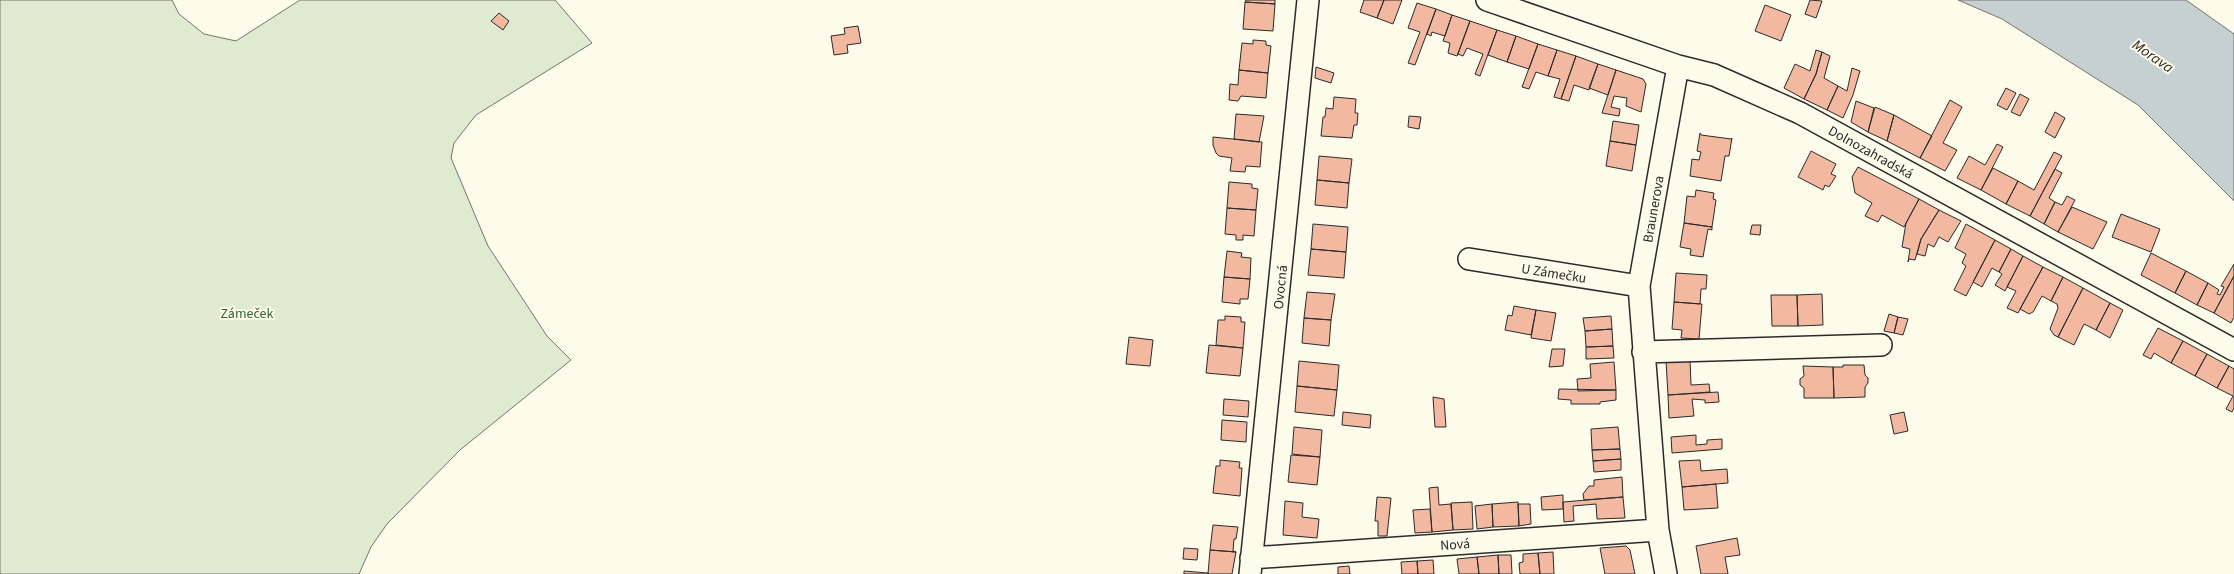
<svg xmlns="http://www.w3.org/2000/svg" width="2234" height="574" font-family="'Source Sans 3',sans-serif">
	<style>
		.green { fill: #deebd1; stroke: #74746e }
		.water { fill: #c7d0d0; stroke: #74746e }
		.building { fill: #f2b8a0; stroke: #2b2b2b }
		.lines { fill: none; stroke-linecap: round; stroke-linejoin: round }
		.minor-casing { stroke: #2b2b2b; stroke-width: 24 }
		.minor { stroke: #fdfbea; stroke-width: 21 }
		.labels { text-anchor: middle; stroke-width: 4; stroke-linejoin: round; paint-order: stroke }
		.street-label { font-size: 14px; fill: #2b2b2b; stroke: #fdfbea }
		.park-label { font-size: 14px; fill: #34623c; stroke: #fdfbea }
		.water-label { font-size: 15px; font-style: italic; fill: #2b2b2b; stroke: #fdfbea }
	</style>
	<rect width="100%" height="100%" fill="#fdfbea"/>
	<path class="green" d="M0 0H172L179 14 204 34 236 41 300 0H555L592 43 476 115 454 143 451 158 488 246 547 336 571 360 460 450 387 524 371 547 359 574H0Z"/>
	<path class="water" d="M1958 0H2186L2234 34V201L2138 105 2002 19Z"/>
	<path class="building" d="M1246 0H1275V4L1245 2Z
		M1364 0H1384L1377 18 1360 12Z
		M1384 0H1402L1393 24 1377 18Z
		M1810 0 1822 1 1816 18 1805 14Z
		M1245 2 1275 4 1273 31 1243 29Z
		M1417 3 1436 9 1415 65 1408 63 1420 32 1408 28Z
		M1765 5 1791 15 1781 41 1755 31Z
		M1436 9 1452 15 1445 36 1432 32 1431 36 1427 34Z
		M499 13 509 21 503 30 491 21Z
		M1452 15 1470 21 1457 56 1448 53 1450 43 1443 41Z
		M1470 21 1497 30 1480 76 1475 74 1483 54 1467 48 1463 56 1458 54Z
		M858 26 861 43 847 45 848 53 834 55 831 36 845 34 844 28Z
		M1497 30 1516 36 1507 62 1488 55Z
		M1516 36 1538 44 1529 69 1507 62Z
		M1253 40 1266 41V45L1271 46 1268 73 1239 70 1242 43 1253 44Z
		M1538 44 1557 50 1548 76 1536 72 1529 89 1522 87Z
		M1557 50 1576 56 1561 99 1554 97 1560 79 1548 76Z
		M1816 50 1822 52 1816 74 1804 99 1784 88 1795 64 1810 71Z
		M1822 52 1830 56 1824 78 1838 86 1827 110 1804 99 1816 74Z
		M1576 56 1598 64 1589 90 1574 85 1569 101 1561 99Z
		M1598 64 1616 70 1608 95 1589 88Z
		M1316 67 1334 73 1331 83 1315 78Z
		M1852 68 1860 71 1853 95 1843 118 1827 110 1838 86 1847 91Z
		M1239 70 1268 73 1266 98 1241 96 1238 101 1229 100 1230 84 1238 85Z
		M1616 70 1643 79 1646 84 1641 112 1626 106 1627 98 1614 96 1611 107 1620 109 1619 116 1602 113Z
		M2006 88 2016 93 2007 110 1997 105Z
		M2020 94 2029 99 2020 116 2011 112Z
		M1334 97 1356 99 1355 113H1358L1357 125H1354L1352 138 1321 136 1323 117H1325L1326 108 1333 109Z
		M1950 100 1962 107 1943 143 1957 150 1945 171 1920 158Z
		M1856 101 1874 108 1868 132 1851 122Z
		M1875 107 1894 115 1887 141 1868 132Z
		M2055 112 2065 118 2055 138 2045 132Z
		M1236 114 1264 116 1259 142 1234 139Z
		M1894 115 1932 136 1920 158 1887 141Z
		M1409 116 1421 117 1419 129 1408 127Z
		M1613 121 1639 125 1636 145 1610 141Z
		M1700 133 1701 135 1731 139 1732 138 1729 156H1725L1721 181 1690 176 1692 159 1699 160 1701 152 1697 151Z
		M1213 137 1262 142 1260 167 1246 166 1245 172 1230 171 1232 158 1219 156 1216 153 1213 145Z
		M1610 141 1636 145 1632 171 1606 166Z
		M1997 144 2003 147 1981 190 1957 178 1969 156 1985 165Z
		M1811 151 1836 164 1831 174 1836 176 1829 187 1825 185 1823 190 1798 177Z
		M2054 152 2062 156 2030 216 2006 204 2018 181 2034 190Z
		M1319 156 1352 159 1349 183 1317 180Z
		M1858 167 1919 199 1904 227 1882 215 1878 222 1865 216 1872 203 1855 193 1852 177Z
		M1993 168 2018 181 2006 204 1981 190Z
		M2055 169 2062 173 2049 198 2055 202 2044 224 2030 216Z
		M1317 180 1349 183 1347 208 1315 205Z
		M1229 182 1252 184V188L1258 189 1256 210 1227 208Z
		M1696 190 1714 193 1713 199 1716 200 1712 227 1684 223 1687 196 1695 197Z
		M2067 196 2075 200 2058 232 2044 224 2055 202 2062 205Z
		M1919 199 1939 210 1921 239 1915 260 1909 259 1908 262 1910 249 1902 247 1906 223Z
		M2072 207 2107 222 2093 249 2058 232Z
		M1227 208 1256 210 1254 236 1243 235V240H1236V235L1225 234Z
		M1939 210 1961 221 1948 242 1939 237 1934 247 1928 244 1925 256 1917 254 1921 239Z
		M2121 214 2160 229 2151 252 2112 237Z
		M1684 223 1712 227V230L1708 229 1703 257 1690 255 1691 249 1680 247Z
		M1313 224 1348 227 1346 252 1311 249Z
		M1966 224 1995 240 1966 296 1954 290 1966 266 1962 263 1966 254 1955 248Z
		M1752 225H1761L1760 235 1750 234Z
		M1995 240 2011 249 1999 272 1992 268 1982 287 1973 282Z
		M1311 249 1346 252 1344 278 1308 275Z
		M2011 249 2023 256 2005 291 1995 285 2002 274 1999 272Z
		M1227 251 1242 253 1241 257 1251 258 1250 279 1224 277Z
		M2151 253 2186 271 2175 293 2141 275Z
		M2023 256 2043 267 2018 313 2007 308 2016 291 2007 287Z
		M2234 264V276L2214 313 2197 305 2208 283 2219 290 2217 294 2220 295 2224 287 2221 286Z
		M2043 267 2063 277 2051 301 2042 296 2033 312 2029 314 2020 309Z
		M2186 271 2208 283 2197 305 2175 293Z
		M1676 273 1707 275 1706 289H1701L1700 304 1674 302Z
		M2234 276V317L2231 323 2214 313Z
		M1224 277 1250 279 1248 299H1240V304L1222 302Z
		M2063 277 2083 288 2058 337 2054 335 2050 329 2058 308 2057 304 2051 301Z
		M2083 288 2110 303 2096 330 2084 324 2074 345 2058 337Z
		M1307 292 1335 294 1331 320 1304 318Z
		M1822 294 1823 325 1798 326 1797 295Z
		M1771 295H1797L1798 326H1772Z
		M1674 302 1702 304 1699 339 1681 338 1682 330 1672 329Z
		M2110 303 2123 310 2110 338 2096 330Z
		M1514 306 1536 310 1531 335 1505 330 1508 315 1512 316Z
		M1536 310 1556 313 1551 341 1531 338Z
		M1889 314 1898 317 1894 333 1884 331Z
		M1225 316 1241 317V322H1245L1243 348 1216 345 1218 320H1225Z
		M1611 316 1612 329 1585 331 1583 318Z
		M1898 317 1908 319 1903 335 1894 333Z
		M1304 318 1331 320 1329 346 1302 343Z
		M2158 328 2183 341 2171 363 2154 353 2151 359 2143 355Z
		M1612 329 1613 346 1586 347 1585 331Z
		M1129 337 1153 340 1150 366 1126 364Z
		M2183 341 2207 354 2195 376 2171 363Z
		M1209 345 1243 348 1240 376 1206 373Z
		M1613 346 1614 358 1586 359V347Z
		M1552 349H1565L1563 366 1549 367Z
		M2207 354 2229 366 2217 388 2195 376Z
		M1690 359 1691 385 1709 384 1710 392 1668 395 1666 361Z
		M1299 361 1339 365 1337 390 1297 386Z
		M1614 362 1616 390 1578 391 1577 379 1591 378 1590 364Z
		M1843 365H1864L1865 375 1868 378V383L1865 387V397L1834 398 1833 367H1843Z
		M1803 366 1833 367 1834 398H1804V388L1800 385V379L1804 376Z
		M2229 366 2234 369V408L2232 412 2226 409 2233 396 2217 388Z
		M1297 386 1337 390 1334 416 1295 412Z
		M1559 389 1616 390V400L1600 402V404H1571V400L1558 399Z
		M1718 392 1719 402 1705 403V400L1692 399 1694 416 1669 418 1668 395Z
		M1433 397 1444 399 1446 427H1435Z
		M1224 399 1249 401 1248 417 1223 415Z
		M1343 412 1371 415 1370 428 1342 425Z
		M1904 412 1908 431 1894 434 1890 415Z
		M1222 420 1247 422 1246 442 1221 440Z
		M1294 427 1322 430 1320 457 1292 454Z
		M1618 427 1620 449 1592 450 1591 429Z
		M1696 435V445L1707 444V440L1722 439V449L1672 453 1671 437Z
		M1620 449 1621 459 1593 461 1592 450Z
		M1291 455 1320 457 1317 485 1288 482Z
		M1621 459V470L1594 472 1593 461Z
		M1220 460 1240 462 1239 468H1242L1240 496 1213 493 1216 466H1220Z
		M1700 460 1701 471 1727 469 1728 483 1682 487 1679 461Z
		M1622 477 1623 497 1584 500 1583 494 1589 486H1594V480Z
		M1716 484 1718 508 1684 510 1682 487Z
		M1438 487 1439 505 1451 504 1453 530 1432 532 1429 488Z
		M1563 495V509L1542 510 1541 497Z
		M1377 497 1391 498 1387 536H1378V521H1375Z
		M1623 497 1625 518 1597 519 1596 504 1573 506 1574 521 1564 522 1563 502Z
		M1285 501 1303 503 1302 517 1319 519 1317 538 1283 535Z
		M1472 502 1473 529 1453 530 1451 503Z
		M1518 502 1519 526 1493 527 1492 504Z
		M1492 504 1493 527 1477 529 1475 506Z
		M1518 504H1530L1531 524 1519 526Z
		M1430 509 1432 532 1415 533 1413 510Z
		M1213 525 1238 527 1236 539H1234L1233 551 1236 552 1210 550Z
		M1737 538 1740 555 1725 557 1728 574H1701L1696 546Z
		M1626 546 1630 550 1635 574H1605L1600 548Z
		M1184 548 1198 549 1197 560 1183 559Z
		M1210 550 1236 552 1232 574H1208Z
		M1553 552 1554 574H1540L1538 553Z
		M1538 553 1540 574H1520L1519 563 1523 562V554Z
		M1498 555H1511L1512 574H1499Z
		M1498 555 1499 574H1479L1477 557Z
		M1477 557 1479 574H1459L1457 559Z
		M1433 560 1434 574H1418L1417 561Z
		M1417 561 1418 574H1402L1401 562Z
		M1349 566 1350 574H1338V567Z
		M1184 571 1208 573 1209 574H1184Z"/>
	<g class="lines">
		<g class="minor-casing">
			<path id="minor" d="M1487 0 1678 66 1714 75 1800 113 2234 350
				M1469 259 1639 286
				M1643 352 1881 345
				M1251 558 1658 530
				M1250 574 1308 0
				M1666 574 1658 530 1639 286 1678 66"/>
		</g>
		<use href="#minor" class="minor"/>
	</g>
	<g class="labels">
		<g class="street-label">
			<text transform="translate(1871 152) rotate(29)" y="5">Dolnozahradská</text>
			<text transform="translate(1653 209) rotate(-80)" y="5">Braunerova</text>
			<text transform="translate(1554 273) rotate(9)" y="5">U Zámečku</text>
			<text transform="translate(1280 287) rotate(-84)" y="5">Ovocná</text>
			<text transform="translate(1455 544) rotate(-4)" y="5">Nová</text>
		</g>
		<g class="park-label">
			<text x="247" y="318">Zámeček</text>
		</g>
		<g class="water-label">
			<text transform="translate(2153 56) rotate(35)" y="5">Morava</text>
		</g>
	</g>
</svg>
